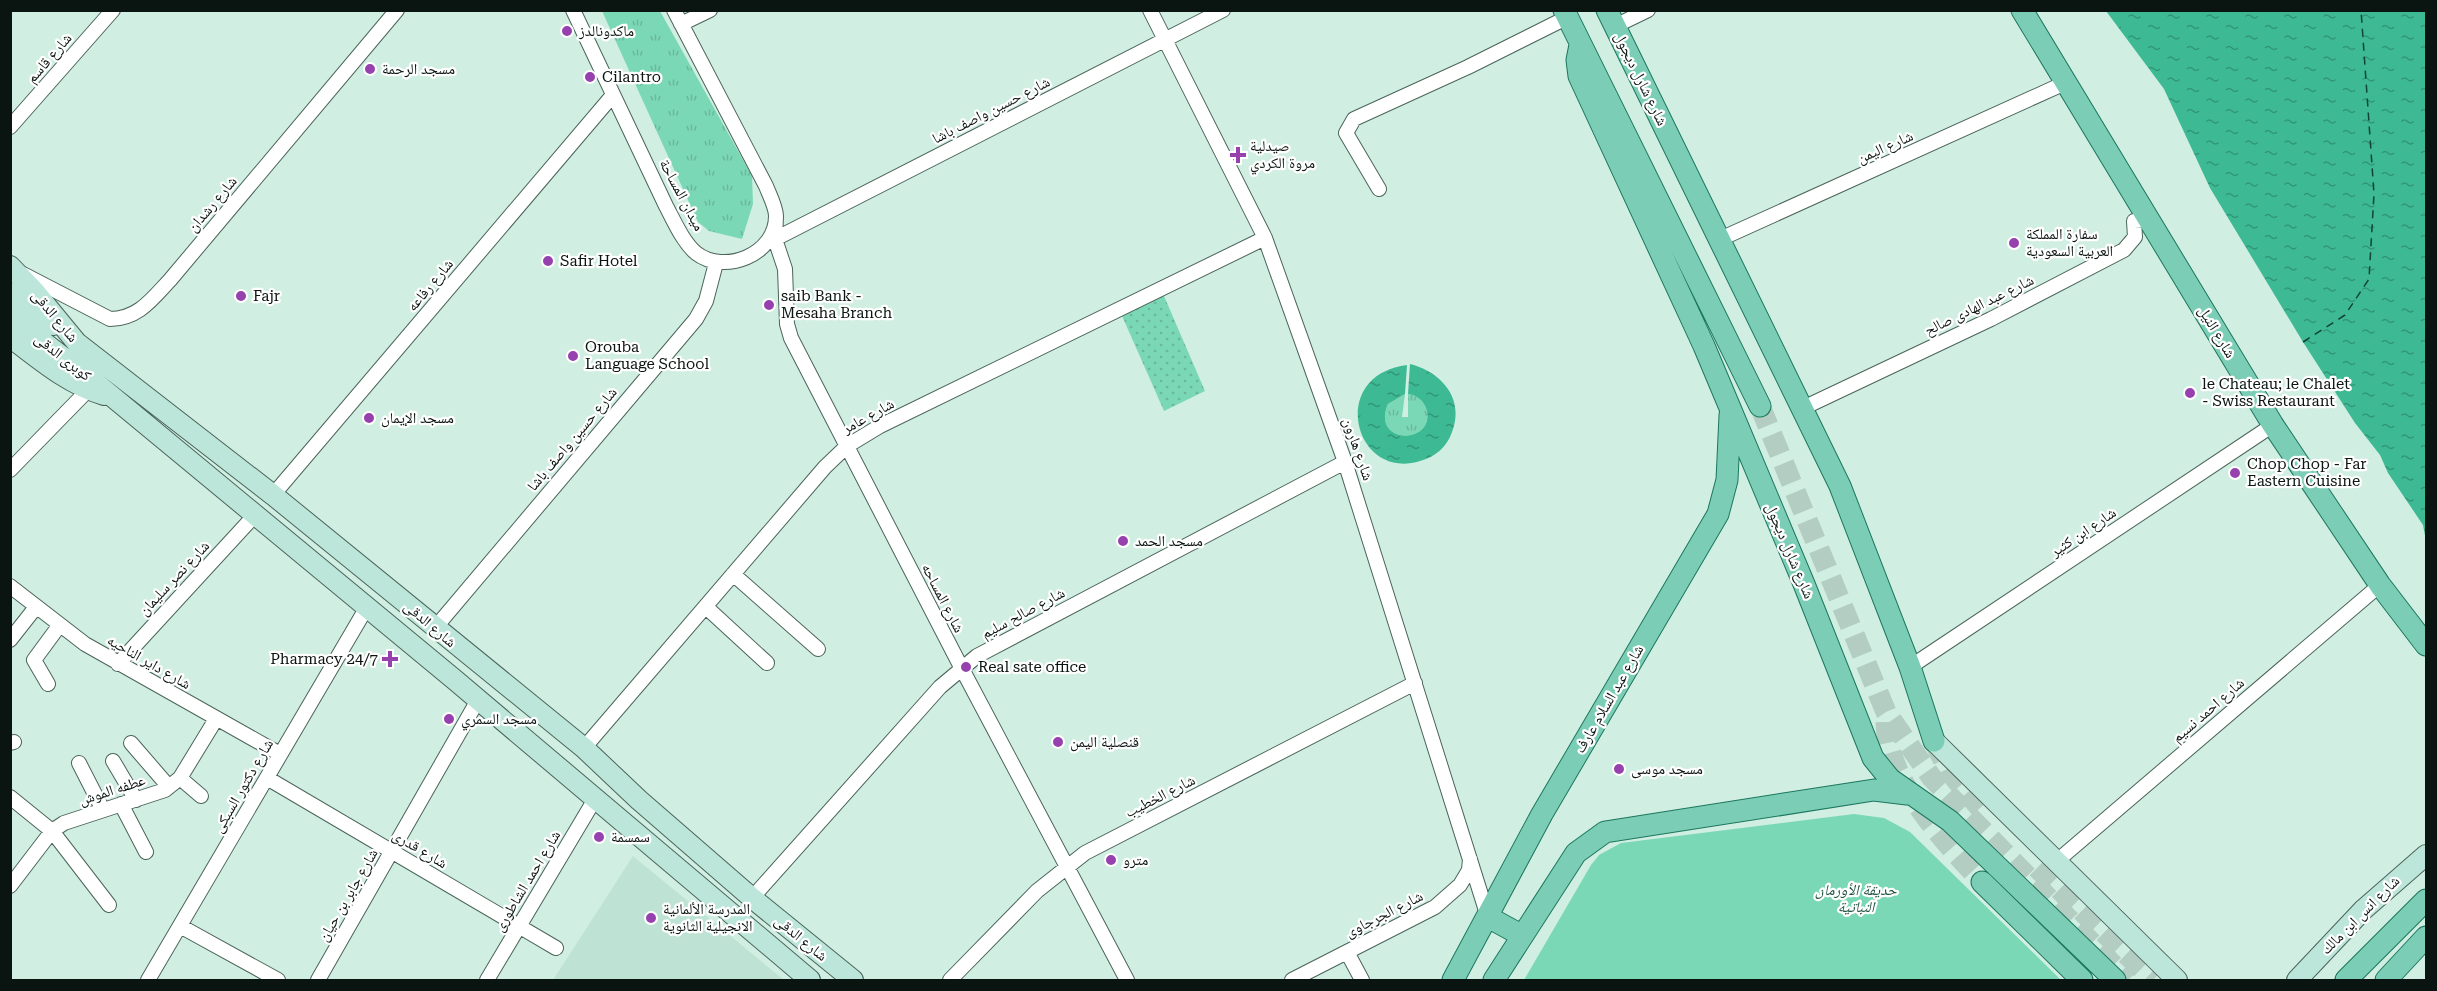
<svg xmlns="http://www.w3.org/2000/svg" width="2437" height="991" font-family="'Roboto Serif','Noto Naskh Arabic',serif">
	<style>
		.built { fill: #bee3d4 }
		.grass { fill: url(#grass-tufts) }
		.park { fill: url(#park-dots) }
		.garden { fill: #7bd8b7 }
		.water { fill: url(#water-ripples) }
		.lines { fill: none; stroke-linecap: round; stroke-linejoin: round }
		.ferry { stroke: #104435; stroke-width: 1.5; stroke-dasharray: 8 6; stroke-linecap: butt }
		.primary-tunnel { stroke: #b3cdc2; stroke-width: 21; stroke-dasharray: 21 10; stroke-linecap: butt }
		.street-casing { stroke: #4b645a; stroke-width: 16 }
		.secondary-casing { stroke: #4b645a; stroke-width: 22 }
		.primary-casing { stroke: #1b775d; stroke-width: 23 }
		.street { stroke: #fff; stroke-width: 14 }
		.secondary { stroke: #bde6db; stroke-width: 20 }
		.primary { stroke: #7ccdb6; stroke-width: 21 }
		.poi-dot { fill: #9741ae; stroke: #fff; stroke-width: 2 }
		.labels { text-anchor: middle; stroke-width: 4.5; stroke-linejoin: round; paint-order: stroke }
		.poi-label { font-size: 15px; fill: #0a1410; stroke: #fff; text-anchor: start }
		.street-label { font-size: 15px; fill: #0a1410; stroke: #fff }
		.park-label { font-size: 15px; font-style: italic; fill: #215342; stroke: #fff }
	</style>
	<defs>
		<pattern id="grass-tufts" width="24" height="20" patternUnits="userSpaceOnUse" patternTransform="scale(1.5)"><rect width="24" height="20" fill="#7bd8b7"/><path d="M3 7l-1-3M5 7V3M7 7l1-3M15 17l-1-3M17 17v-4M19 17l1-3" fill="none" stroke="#69b89c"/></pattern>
		<pattern id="park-dots" width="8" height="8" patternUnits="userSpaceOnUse" patternTransform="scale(1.5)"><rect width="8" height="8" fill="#7bd8b7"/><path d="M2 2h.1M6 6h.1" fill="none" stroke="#69b89c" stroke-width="1.8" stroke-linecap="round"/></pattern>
		<pattern id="water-ripples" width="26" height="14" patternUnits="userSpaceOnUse" patternTransform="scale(1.5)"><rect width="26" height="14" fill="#3dba94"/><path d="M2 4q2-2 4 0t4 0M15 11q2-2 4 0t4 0" fill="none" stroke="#319677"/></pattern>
	</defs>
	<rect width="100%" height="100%" fill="#d1eee2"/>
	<path class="built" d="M633 856 784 980H553Z"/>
	<path class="grass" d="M602 11H660L752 176 753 204 742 239 709 231 698 222Z
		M1405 394 1402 417H1408V394C1416 395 1423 400 1426 408 1438 445 1370 446 1388 404Z"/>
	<path class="park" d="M1161 289 1205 391 1164 411 1119 309Z"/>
	<path class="garden" d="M1854 814 1884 818 1910 832 2061 980H1524L1591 865 1599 855 1621 843Z"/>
	<path class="water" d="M2106 11H2426V541L2423 525 2388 473 2380 455 2355 423 2303 342 2210 188 2164 89Z
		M1410 364C1441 372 1465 398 1452 432 1447 447 1435 457 1420 461 1354 482 1327 375 1407 365L1405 394 1388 404C1370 446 1438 445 1426 408 1423 400 1416 395 1408 394Z"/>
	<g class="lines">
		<path class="ferry" d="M2303 342 2345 315 2369 279 2374 194 2361 10"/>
		<path class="primary-tunnel" d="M1760 406 1886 712 1932 778 2128 980
			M1886 722C1887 782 1944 841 1982 882
			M1934 741 1948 770 1980 808
			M2037 868 2153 980"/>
		<g class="street-casing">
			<path id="street" d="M573 10 666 206C674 221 683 242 696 253 724 275 776 255 776 216 776 207 769 194 766 186L674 10
				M1150 10 1265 238 1345 462 1488 917
				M681 24 710 10
				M1615 26 1648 10
				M10 127 113 10
				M1379 189 1346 133 1354 119 1468 67 1568 17
				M776 216 775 239 785 269 787 324 791 338 961 667 1127 980
				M775 239 1223 10
				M1718 240 2065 83
				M23 274 110 319C138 319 152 299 170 280L397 10
				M1803 408 1991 319 2124 250 2135 237 2134 221 2150 220
				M10 470 88 390
				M273 495 613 95
				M733 574 818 649
				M10 586 85 644 280 754
				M706 607 767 663
				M435 628 696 319 706 301 716 263
				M10 640 36 607
				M118 664 255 515
				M1910 667 2273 425
				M48 684 34 660 59 626
				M10 743 14 742
				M131 743 169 787
				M584 748 825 467 847 446 880 426 1265 238
				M113 761 136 800
				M79 763 103 810
				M180 778 201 796
				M267 778 556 948
				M10 797 52 831 109 905
				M121 804 146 852
				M2057 861 2380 585
				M10 886 52 831 64 823 165 790 180 778 216 719
				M752 898 940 687 977 656 1345 462
				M180 926 278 980
				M1347 952 1362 980
				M148 980 367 607
				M318 980 478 700
				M487 980 595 799
				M950 980 1037 891 1085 853 1415 683
				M1292 980 1435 907 1460 885 1469 870 1470 859"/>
		</g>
		<g class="secondary-casing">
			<path id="secondary" d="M10 266 35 292 77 343 273 495 584 748 639 800 752 898 853 980
				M10 293 53 325
				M10 316 91 379 455 680 810 980
				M10 337C40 360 68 384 104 395
				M1934 741 2177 980
				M2297 980 2363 910 2426 855"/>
		</g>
		<g class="primary-casing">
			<path id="primary" d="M1564 10 1760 406
				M1607 10 1840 486 1910 667 1934 741
				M2022 10 2273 425 2380 585 2426 645
				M1580 45 1577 60 1579 76 1704 346 1804 584 1873 758 1890 779 1950 821 2115 980
				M1982 882 2082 980
				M1488 917 1521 935
				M1453 980 1542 814 1718 514 1727 480 1730 415
				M1494 980 1576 853 1605 832 1874 790 1907 794
				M2346 980 2426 900
				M2386 980 2426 937"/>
		</g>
		<use href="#street" class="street"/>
		<use href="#secondary" class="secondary"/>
		<use href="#primary" class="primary"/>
	</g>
	<g class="poi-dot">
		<circle cx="567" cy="31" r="6"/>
		<circle cx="370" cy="69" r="6"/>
		<circle cx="590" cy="77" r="6"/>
		<path d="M1235 146h6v6h6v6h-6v6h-6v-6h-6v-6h6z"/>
		<circle cx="2014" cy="243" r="6"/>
		<circle cx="548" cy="261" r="6"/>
		<circle cx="241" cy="296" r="6"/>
		<circle cx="769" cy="305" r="6"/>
		<circle cx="573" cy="356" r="6"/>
		<circle cx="2190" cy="393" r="6"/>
		<circle cx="369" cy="418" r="6"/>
		<circle cx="2235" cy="473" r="6"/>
		<circle cx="1123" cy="541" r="6"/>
		<path d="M387 650h6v6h6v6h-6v6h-6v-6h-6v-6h6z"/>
		<circle cx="966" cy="667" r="6"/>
		<circle cx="449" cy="719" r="6"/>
		<circle cx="1058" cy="742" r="6"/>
		<circle cx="1619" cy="769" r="6"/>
		<circle cx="599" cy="837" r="6"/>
		<circle cx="1111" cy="860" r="6"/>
		<circle cx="651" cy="918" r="6"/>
	</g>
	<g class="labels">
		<g class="poi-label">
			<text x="579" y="36">ماكدونالدز</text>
			<text x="382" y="74">مسجد الرحمة</text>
			<text x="602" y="82">Cilantro</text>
			<text x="1250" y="151">صيدلية<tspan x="1250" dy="17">مروة الكردي</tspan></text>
			<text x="2026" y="239">سفارة المملكة<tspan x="2026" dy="17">العربية السعودية</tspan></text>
			<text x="560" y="266">Safir Hotel</text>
			<text x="253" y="301">Fajr</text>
			<text x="781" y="301">saib Bank -<tspan x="781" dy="17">Mesaha Branch</tspan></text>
			<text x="585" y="352">Orouba<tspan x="585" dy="17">Language School</tspan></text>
			<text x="2202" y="389">le Chateau; le Chalet<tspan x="2202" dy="17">- Swiss Restaurant</tspan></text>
			<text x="381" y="423">مسجد الإيمان</text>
			<text x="2247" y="469">Chop Chop - Far<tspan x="2247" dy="17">Eastern Cuisine</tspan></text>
			<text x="1135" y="546">مسجد الحمد</text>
			<text x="378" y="664" text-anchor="end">Pharmacy 24/7</text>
			<text x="978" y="672">Real sate office</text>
			<text x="461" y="724">مسجد السمري</text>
			<text x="1070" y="747">قنصلية اليمن</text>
			<text x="1631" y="774">مسجد موسى</text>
			<text x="611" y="842">سمسمة</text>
			<text x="1123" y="865">مترو</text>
			<text x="663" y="914">المدرسة الألمانية<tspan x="663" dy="17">الانجيلية الثانوية</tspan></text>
		</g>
		<g class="street-label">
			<text transform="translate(49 58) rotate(-49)" y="5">شارع قاسم</text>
			<text transform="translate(1641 79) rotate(64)" y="5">شارع شارل ديجول</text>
			<text transform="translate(991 110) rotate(-27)" y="5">شارع حسين واصف باشا</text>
			<text transform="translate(1885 147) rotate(-24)" y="5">شارع اليمن</text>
			<text transform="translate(682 195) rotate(62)" y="5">ميدان المساحة</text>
			<text transform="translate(212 204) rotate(-50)" y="5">شارع رشدان</text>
			<text transform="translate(430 285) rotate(-50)" y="5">شارع رفاعه</text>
			<text transform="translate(1979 305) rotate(-26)" y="5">شارع عبد الهادى صالح</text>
			<text transform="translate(55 316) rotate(50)" y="5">شارع الدقى</text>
			<text transform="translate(2217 332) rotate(59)" y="5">شارع النيل</text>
			<text transform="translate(63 357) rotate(38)" y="5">كوبرى الدقى</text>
			<text transform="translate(868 416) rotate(-29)" y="5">شارع عامر</text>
			<text transform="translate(572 439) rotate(-50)" y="5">شارع حسين واصف باشا</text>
			<text transform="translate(1358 449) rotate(71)" y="5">شارع هارون</text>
			<text transform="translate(2083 532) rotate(-34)" y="5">شارع ابن كثير</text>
			<text transform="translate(1790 551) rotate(67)" y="5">شارع شارل ديجول</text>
			<text transform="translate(174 578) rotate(-47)" y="5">شارع نصر سليمان</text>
			<text transform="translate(943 598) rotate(63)" y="5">شارع المساحه</text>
			<text transform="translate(1023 613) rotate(-28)" y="5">شارع صالح سليم</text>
			<text transform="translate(430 624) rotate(40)" y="5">شارع الدقى</text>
			<text transform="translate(149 662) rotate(30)" y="5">شارع داير الناحيه</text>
			<text transform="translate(1609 699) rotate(-60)" y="5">شارع عبد السلام عارف</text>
			<text transform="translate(2208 710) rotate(-41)" y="5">شارع احمد نسيم</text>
			<text transform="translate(243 786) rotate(-60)" y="5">شارع دكتور السبكى</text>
			<text transform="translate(112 790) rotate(-18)" y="5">عطفه الموش</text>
			<text transform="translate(1160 796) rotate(-27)" y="5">شارع الخطيب</text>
			<text transform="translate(420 849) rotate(31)" y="5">شارع قدرى</text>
			<text transform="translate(527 881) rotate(-59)" y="5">شارع احمد الشاطورى</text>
			<text transform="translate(348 895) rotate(-60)" y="5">شارع جابر بن حيان</text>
			<text transform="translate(1384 914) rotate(-27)" y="5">شارع الجرجاوى</text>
			<text transform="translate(2360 915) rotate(-45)" y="5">شارع انس ابن مالك</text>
			<text transform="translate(801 938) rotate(39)" y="5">شارع الدقى</text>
		</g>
		<g class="park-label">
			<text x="1856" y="895">حديقة الأورمان<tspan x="1856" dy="17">النباتية</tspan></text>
		</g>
	</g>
	<rect width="2437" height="991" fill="none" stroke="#0a1410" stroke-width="24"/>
</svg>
